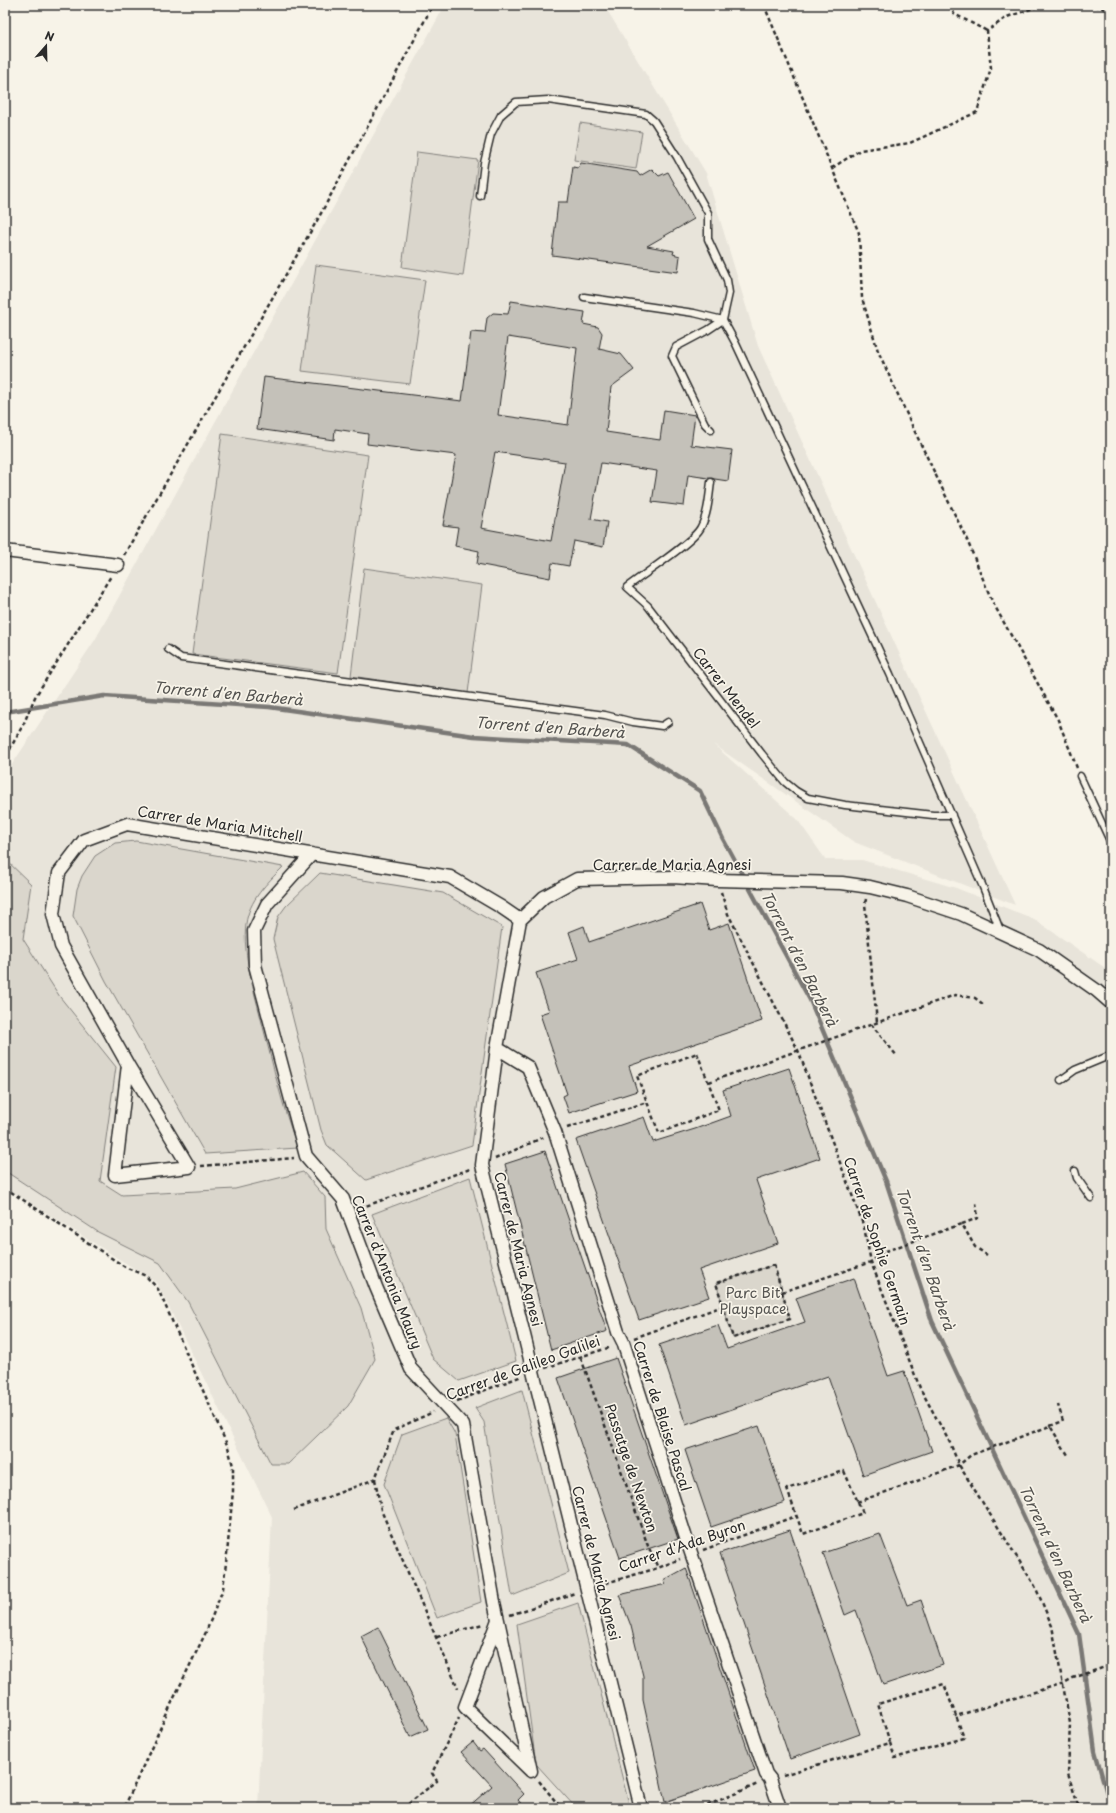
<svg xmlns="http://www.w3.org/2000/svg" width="1116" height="1813" font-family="'Playpen Sans',sans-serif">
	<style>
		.built { fill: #e8e4da }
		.green { fill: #dad6cc; stroke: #82807c }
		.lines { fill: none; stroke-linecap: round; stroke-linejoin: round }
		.stream { stroke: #7a7874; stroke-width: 4.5 }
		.building { fill: #c4c1b9; stroke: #2b2b2b; fill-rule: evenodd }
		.service-casing { stroke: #2b2b2b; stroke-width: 9 }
		.minor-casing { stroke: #2b2b2b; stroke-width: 15 }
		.path { stroke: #2b2b2b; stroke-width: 2.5; stroke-dasharray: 4 3; stroke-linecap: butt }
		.service { stroke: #f7f3e8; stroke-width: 6 }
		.minor { stroke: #f7f3e8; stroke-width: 12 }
		.labels { text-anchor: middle; stroke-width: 3.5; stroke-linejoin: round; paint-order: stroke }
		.street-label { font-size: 14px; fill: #2b2b2b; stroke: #f7f3e8 }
		.park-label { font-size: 14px; fill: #575653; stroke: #f7f3e8 }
		.water-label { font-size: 15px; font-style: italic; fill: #53524f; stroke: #f7f3e8 }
	</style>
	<rect width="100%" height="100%" fill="#f7f3e8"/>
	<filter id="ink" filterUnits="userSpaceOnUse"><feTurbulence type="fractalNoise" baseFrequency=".025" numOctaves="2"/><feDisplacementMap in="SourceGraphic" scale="8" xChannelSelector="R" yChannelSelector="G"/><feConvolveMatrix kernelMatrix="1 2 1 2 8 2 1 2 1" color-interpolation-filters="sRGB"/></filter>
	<g filter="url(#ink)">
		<path class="built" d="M445 5H604L706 173 758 346 1015 905 854 842 713 744 797 819 826 860H862L956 888 1034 919 1111 972V1808H258L272 1517 157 1283 5 1187V775L95 640Z"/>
		<path class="green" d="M580 123 642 132 636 169 574 160Z
			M417 152 478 160 463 276 402 267Z
			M316 265 425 280 410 384 302 371Z
			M222 434 368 455 338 673 192 654Z
			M364 568 482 585 468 693 351 676Z
			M136 841 283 867C267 883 249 900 246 924 242 954 255 994 262 1023 273 1065 282 1107 298 1148L205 1154 106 981 73 916 77 889 82 876 95 856 115 843Z
			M5 859 31 884 23 939 60 997 116 1067 100 1181 122 1195 235 1189 303 1172 325 1197 326 1229 361 1308 375 1359 348 1406 288 1464H271L188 1302 160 1263 98 1232 5 1171Z
			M320 873 443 893 502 927 472 1145 366 1180 327 1145 321 1130 273 939 278 917 286 906Z
			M470 1177 516 1361 459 1381 433 1359 372 1214Z
			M774 1265 790 1319 733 1338 716 1283Z
			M522 1390 569 1573 512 1596 484 1422 475 1408Z
			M446 1418 455 1434 481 1602 437 1618 384 1484 402 1434Z
			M578 1603 630 1808H576L536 1764 517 1624Z"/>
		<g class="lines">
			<path class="stream" d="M5 712 104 696 269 707 474 736 628 745 700 791 723 839 810 1000 886 1181 932 1321 1079 1634 1095 1751 1111 1808"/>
		</g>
		<path class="building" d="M581 163 637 172 640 176 652 169 659 176 668 172 694 219 647 246 674 251 673 254 680 256 678 272 552 255 558 202H568L573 167 578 168Z
			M511 301 585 312 583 324 598 327 602 333 599 349 621 354 634 370 611 387 606 432 660 440 664 410 695 415 691 445 732 450 728 481 688 475 684 506 652 502 657 471 601 463 591 519 607 522 603 547 574 541 569 566 552 563 550 578 477 564 479 551 455 546 458 527 443 525 456 455 367 444 368 434 335 429 334 440 257 429 264 377 462 401 471 332 485 333 487 318 493 313 508 314ZM508 337 577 348 568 425 498 415ZM495 452 565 462 551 541 481 528Z
			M700 904 709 930 729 923 762 1021 629 1066 637 1091 569 1113 563 1096 567 1094 540 1014 549 1011 536 973 578 959 569 932 584 926 589 942Z
			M789 1068 820 1158 756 1180 778 1243 699 1270 709 1297 639 1320 576 1140 644 1117 653 1142 695 1129 731 1116 723 1090Z
			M545 1151 607 1331 551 1350 505 1164Z
			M854 1278 888 1376 904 1371 932 1451 863 1475 828 1376 686 1425 659 1345 718 1325 727 1349 805 1322 796 1298Z
			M616 1358 678 1539 620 1558 558 1378Z
			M759 1426 785 1502 711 1527 685 1450Z
			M790 1530 860 1734 790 1759 720 1553Z
			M880 1534 907 1605 921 1600 943 1665 883 1685 856 1610 845 1615 823 1553Z
			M686 1568 755 1771 665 1802 643 1700V1676L631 1626 619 1595 666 1584 664 1580Z
			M378 1627 428 1729 410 1737 361 1636Z
			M473 1742 480 1751 483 1749 524 1794 518 1800 525 1808H467L492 1786 461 1752Z"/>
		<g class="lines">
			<g class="service-casing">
				<path id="service" d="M480 196 484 163 491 134 501 115 516 102 548 100 646 114 654 121 677 157 708 213V239L727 280 729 293 723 320 736 344 890 674 983 887 1000 930
					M584 297 694 313 723 320
					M711 430 705 424 672 356 676 347 708 330 723 320
					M711 482C709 497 708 514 701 527 694 542 642 575 627 587L648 606 762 754 785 782 796 791 808 798 845 805 933 815H952
					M168 649 181 658 605 715 633 722 662 726 668 722
					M1080 776 1111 843
					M1106 998 1111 988
					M1061 1080 1075 1070 1111 1055
					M1075 1171 1077 1178 1091 1198"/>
			</g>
			<g class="minor-casing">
				<path id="minor" d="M5 551 118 565
					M312 854 267 904 254 931 255 965 306 1156 343 1199 376 1287 411 1369 463 1425 494 1602 531 1771 465 1707 498 1620
					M497 1048 528 1067 555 1132 618 1332 623 1342 686 1538 766 1774 770 1779 780 1808
					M128 1065 189 1167 115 1175 128 1065 61 946 53 914 59 873 84 840 127 824 450 877 501 907 520 920
					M641 1808 482 1165 497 1048 520 920 544 897 577 879 673 877 717 880 842 883 870 887 907 896 961 914 1039 950 1096 990 1111 1003"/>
			</g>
			<path class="path" d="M764 5 859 233 862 298 878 351 915 432 967 540 992 601 1058 720 1077 768
				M950 5 954 14 987 31
				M1095 5 1111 12
				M832 168 860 150 910 143 977 112 991 68 987 31 1007 17 1043 5
				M124 555 319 217 433 5
				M5 763 11 747 24 723 35 697 111 576
				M721 892 728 914 798 1050 864 1227 871 1262 920 1388 950 1443 959 1465 1035 1586 1052 1626 1070 1723 1068 1774 1079 1808
				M866 899 865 904 877 1022
				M871 1024 897 1056
				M697 1053 719 1110 659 1133 637 1076Z
				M709 1082 955 995 975 998 984 1005
				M567 1128 647 1102
				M495 1159 544 1137
				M201 1166 294 1158
				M5 1188 125 1267 146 1276 158 1289 228 1447 233 1466V1491L227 1554 223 1589 206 1632 174 1698 124 1808
				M360 1208 470 1169
				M962 1224 978 1218 976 1203
				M774 1265 790 1319 733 1338 716 1283Z
				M782 1292 871 1262 883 1252 962 1224 975 1247 987 1255
				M634 1338 723 1306
				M581 1358 648 1546 658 1568
				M545 1368 611 1347
				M457 1401 522 1376
				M1050 1426 1063 1421 1058 1405
				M844 1471 863 1513 803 1534 787 1489Z
				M375 1479 381 1510 458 1688
				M857 1502 912 1483 959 1465 971 1455 1050 1426 1068 1455
				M294 1510 375 1479 394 1430 433 1412
				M703 1550 796 1516
				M599 1585 658 1568 680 1559
				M510 1615 575 1593
				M437 1637 483 1624
				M890 1743 895 1758 964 1738 956 1716
				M783 1775 890 1743 878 1704 944 1684 956 1716 1064 1683 1073 1678 1111 1665
				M539 1781 561 1808
				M403 1808 437 1781 432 1773 459 1718
				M701 1808 758 1784"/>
			<use href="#service" class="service"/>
			<use href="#minor" class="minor"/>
		</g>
	</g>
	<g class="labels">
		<g class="street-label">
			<text transform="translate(726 688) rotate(52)" y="5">Carrer Mendel</text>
			<text transform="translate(220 824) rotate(9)" y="5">Carrer de Maria Mitchell</text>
			<text x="672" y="870">Carrer de Maria Agnesi</text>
			<text transform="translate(877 1241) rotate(71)" y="5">Carrer de Sophie Germain</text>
			<text transform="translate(518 1249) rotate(76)" y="5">Carrer de Maria Agnesi</text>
			<text transform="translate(387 1272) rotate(68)" y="5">Carrer d'Antonia Maury</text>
			<text transform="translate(523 1368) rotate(-20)" y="5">Carrer de Galileo Galilei</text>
			<text transform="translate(662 1416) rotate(72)" y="5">Carrer de Blaise Pascal</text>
			<text transform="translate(631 1468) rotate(71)" y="5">Passatge de Newton</text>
			<text transform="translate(682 1546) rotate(-19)" y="5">Carrer d'Ada Byron</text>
			<text transform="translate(596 1563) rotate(76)" y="5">Carrer de Maria Agnesi</text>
		</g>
		<g class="park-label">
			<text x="753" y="1298">Parc Bit<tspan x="753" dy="16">Playspace</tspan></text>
		</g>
		<g class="water-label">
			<text transform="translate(228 694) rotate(5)" y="5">Torrent d'en Barberà</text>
			<text transform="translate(550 728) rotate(4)" y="5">Torrent d'en Barberà</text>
			<text transform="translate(799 959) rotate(63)" y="5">Torrent d'en Barberà</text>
			<text transform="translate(925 1259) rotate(71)" y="5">Torrent d'en Barberà</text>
			<text transform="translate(1055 1554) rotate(65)" y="5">Torrent d'en Barberà</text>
		</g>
	</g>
	<rect width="1116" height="1813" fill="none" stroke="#f7f3e8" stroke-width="20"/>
	<rect x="10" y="10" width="1096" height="1793" fill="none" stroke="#2b2b2b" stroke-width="1.5" filter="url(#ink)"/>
	<g transform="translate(46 46) rotate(20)" stroke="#f7f3e8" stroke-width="3" paint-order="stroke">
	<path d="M0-3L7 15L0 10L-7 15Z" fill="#2b2b2b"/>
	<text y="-6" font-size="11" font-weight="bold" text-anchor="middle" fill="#2b2b2b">N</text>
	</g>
</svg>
